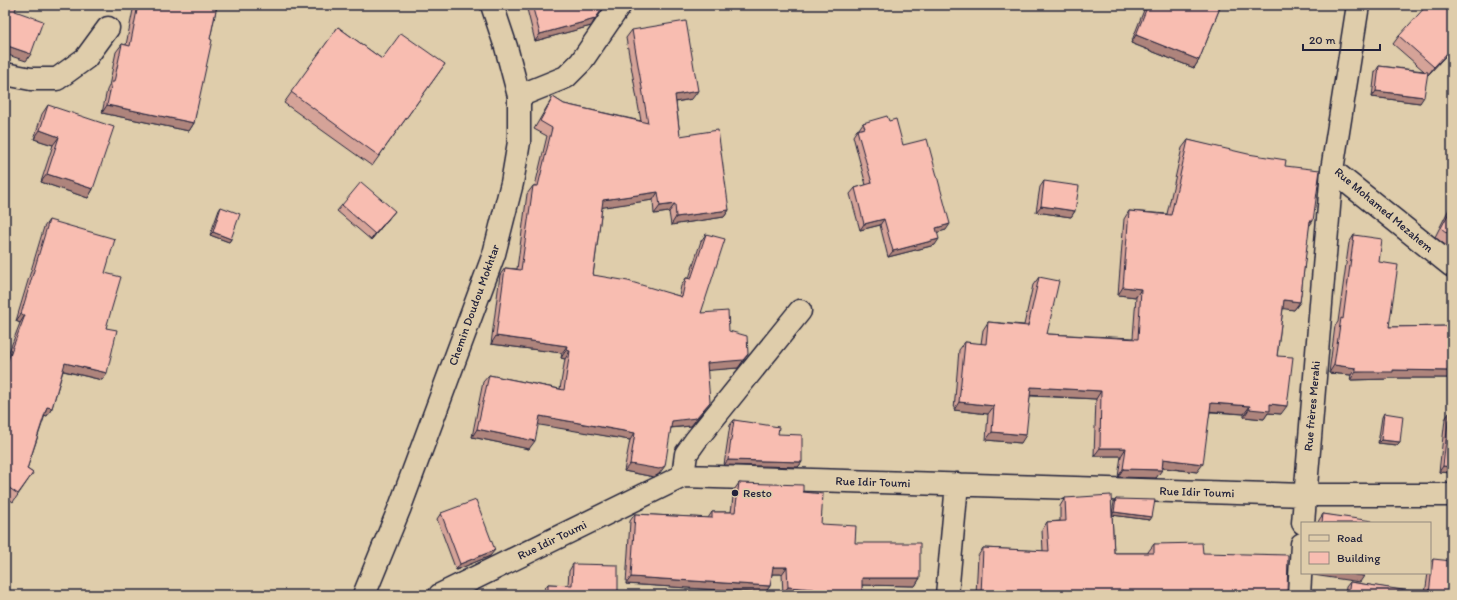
<svg xmlns="http://www.w3.org/2000/svg" width="1457" height="600" font-family="Itim,sans-serif">
	<style>
		.lines { fill: none; stroke-linecap: round; stroke-linejoin: round }
		.street-casing { stroke: #22223b; stroke-width: 25 }
		.secondary-casing { stroke: #22223b; stroke-width: 25 }
		.street { stroke: #dfcdab; stroke-width: 22 }
		.secondary { stroke: #dfcdab; stroke-width: 22 }
		.wall { fill: #d5a398; stroke: #22223b }
		.shaded-wall { fill: #ae847c; stroke: #22223b }
		.building { fill: #f8bdb1; stroke: #22223b }
		.poi-dot { fill: #22223b; stroke: #dfcdab; stroke-width: 1.5 }
		.labels { text-anchor: middle; stroke-width: 3.5; stroke-linejoin: round; paint-order: stroke }
		.street-label { font-size: 12px; fill: #22223b; stroke: #dfcdab }
		.poi-label { font-size: 12px; fill: #22223b; stroke: #dfcdab; text-anchor: start }
	</style>
	<rect width="100%" height="100%" fill="#dfcdab"/>
	<filter id="ink" filterUnits="userSpaceOnUse"><feTurbulence type="fractalNoise" baseFrequency=".025" numOctaves="2"/><feDisplacementMap in="SourceGraphic" scale="8" xChannelSelector="R" yChannelSelector="G"/><feConvolveMatrix kernelMatrix="1 2 1 2 8 2 1 2 1" color-interpolation-filters="sRGB"/></filter>
	<g filter="url(#ink)">
		<g class="lines">
			<g class="street-casing">
				<path id="street" d="M5 74 31 79H57L86 58 108 28
					M519 96 566 77 581 62 620 5
					M1332 170 1452 266
					M683 476 686 454 696 440 800 311
					M1303 523 1332 170 1358 5
					M440 595 683 476 1305 495H1452
					M947 595 957 484
					M1299 595 1302 544"/>
			</g>
			<g class="secondary-casing">
				<path id="secondary" d="M364 595 400 507 494 254 512 183 519 142V96L506 47 492 5"/>
			</g>
			<use href="#street" class="street"/>
			<use href="#secondary" class="secondary"/>
		</g>
		<path class="wall" d="M134 5H217L210 39 194 123 189 131 102 113 107 90 109 86 116 52 122 44 126 45Z
			M526 5H605L591 26 535 41Z
			M673 5H682L680 9Z
			M1146 5H1221L1199 60 1194 68 1131 43Z
			M1452 5V49L1428 75 1427 74 1420 103 1372 97 1375 72 1379 66 1424 71 1393 44 1399 36Z
			M338 27 382 59 445 64 372 166 284 103Z
			M632 30 692 99 676 102 680 136 729 210 724 217 671 225 669 212 654 214 653 200 602 207 593 275 679 296 681 286 686 278H689L701 241 706 234 701 313 729 331 748 354 738 368 707 370 705 409 691 426 671 428 659 474 654 477 624 471 630 440 538 424 529 449 472 437 483 382 489 375 560 389 565 359 561 358 562 353 491 344 500 275 505 268 517 269 527 194 533 186H535L547 136 534 129 548 105 553 97 564 104 641 121 626 38Z
			M48 105 93 189 88 198 41 182 53 145 34 139 42 114Z
			M889 121 903 145 946 230 937 232 935 245 888 257 880 225 860 230 850 194 855 188 866 185 853 136 857 130 859 129 863 123Z
			M1188 140 1285 166 1309 226 1300 302 1294 310 1283 308 1277 356 1281 414 1268 413 1264 419 1244 417V414L1210 412 1197 472 1162 468 1156 478 1118 477 1121 456H1094L1096 399 1030 396 1021 443 986 440 988 414 954 410 959 350 965 342 981 344 983 330 988 322 1024 325 1033 285 1039 277 1047 334 1133 338 1136 297 1118 295 1124 219 1129 211 1167 214 1182 148Z
			M1044 181 1075 211 1071 217 1036 212 1040 187Z
			M1452 203V250L1435 237Z
			M342 205 390 217 371 240 337 211Z
			M221 207 231 239 229 242 210 235 219 210Z
			M49 220 105 273 106 328 102 380 63 371 52 408 47 416 45 415 27 469 33 473 13 502 5 496V362L20 323 16 321 44 227Z
			M1354 235 1379 262 1389 327 1452 326V378H1389L1388 379 1350 380 1351 375 1329 373 1335 326 1338 322 1349 243Z
			M1384 413 1400 442 1397 445 1378 443 1382 417Z
			M1449 413 1452 473 1439 472 1445 419Z
			M734 420 778 434 802 462 798 467 724 465 730 425Z
			M739 483 803 492 821 524 855 543 920 578 915 586 862 585V595H799L783 594 782 574H772L770 586 765 593 626 584 630 521 635 514 708 518 712 512H731L734 490Z
			M1065 498 1112 514 1114 502 1116 499 1150 520 1112 515 1114 553H1148V552L1154 544 1203 553 1287 595H976L978 556 983 548 1043 551 1042 530 1047 522 1060 521V506Z
			M441 513 490 556 456 570 437 519Z
			M1323 514 1372 523H1318L1319 520Z
			M1433 559 1452 595H1345L1346 587 1350 582 1425 594 1428 573H1430V563Z
			M573 564 618 595H543V591L548 584 568 585 569 571Z"/>
		<path class="shaded-wall" d="M595 19 591 26 535 41 540 34Z
			M1136 35 1199 60 1194 68 1131 43Z
			M5 45 31 54 26 61 5 54Z
			M1452 48V49L1428 75 1434 67Z
			M698 91 692 99 669 103 675 95Z
			M1376 91 1424 97 1420 103 1372 97Z
			M107 105 194 123 189 131 102 113Z
			M40 130 59 137 53 145 34 139Z
			M47 174 93 189 88 198 41 182Z
			M658 192 653 200 598 208 603 200Z
			M675 204 669 212 654 214 660 206Z
			M1041 206 1075 211 1071 217 1036 212Z
			M729 210 724 217 671 225 676 217Z
			M395 211 390 217 371 240 375 234Z
			M884 219 880 225 860 230 864 224Z
			M1310 221H1313L1307 229Z
			M950 224 946 230 932 234 936 228Z
			M213 232 231 239 229 242 210 235Z
			M939 239 935 245 888 257 893 251Z
			M1123 287 1141 289 1136 297 1118 295Z
			M1284 300 1300 302 1294 310 1278 308Z
			M21 314 25 315 20 323 16 321Z
			M496 336 567 346 562 353 491 344Z
			M566 350 570 351 565 359 561 358Z
			M748 354 738 368 701 371 707 363Z
			M65 363 107 373 102 380 60 370Z
			M1334 365 1356 368 1351 375 1329 373Z
			M1393 370 1452 371V378H1389L1388 379 1350 380 1356 372Z
			M1031 387 1101 391 1096 399 1025 395Z
			M710 402 691 426 667 428 672 421Z
			M959 402 994 406 988 414 954 410Z
			M1211 403 1250 406 1244 414 1206 411Z
			M1270 404 1287 406 1281 414 1268 413 1264 419 1244 417 1249 409Z
			M47 407 52 408 47 416 42 414Z
			M540 416 635 433 630 440 534 424Z
			M477 429 535 441 529 449 472 437Z
			M992 432 1026 435 1021 443 986 440Z
			M1381 440 1400 442 1397 445 1378 443Z
			M1100 448H1126L1121 456H1094Z
			M1163 459 1203 464 1197 472 1158 467Z
			M728 460 802 462 798 467 724 465Z
			M630 464 665 466 659 474 654 477 624 471Z
			M1443 466 1452 467V473L1439 472Z
			M1123 469 1162 470 1156 478 1118 477Z
			M1114 512 1152 517 1150 520 1112 515Z
			M495 550 490 556 456 570 460 564Z
			M773 567H787L782 574H768Z
			M1314 573H1343L1364 576 1360 582 1313 575Z
			M631 577 770 586 765 593 626 584Z
			M862 578H920L915 586 857 585Z
			M788 587 814 589 809 595 783 594Z"/>
		<path class="building" d="M5 5H17L15 11 43 21 31 54 5 45Z
			M138 5H217L210 39 212 40 194 123 107 105 112 82H114L122 44 130 46Z
			M532 5H605L595 19 540 34Z
			M1148 5H1221L1199 60 1136 35Z
			M1427 5H1452V48L1434 67 1399 36Z
			M686 21 698 91 675 95 680 136 718 130 729 210 676 217 675 204 660 206 658 192 603 200 593 275 628 281 682 297 686 278 691 279 706 234 725 239 701 313 728 311 729 331 747 336 748 354 743 360 707 363 710 402 696 418 672 421 665 466 659 469 630 464 635 433 540 416 535 441 477 429 489 375 564 390 570 351 566 350 567 346 496 336 505 268 521 270 533 186H538L552 128 540 121 553 97 564 104 648 123 632 30Z
			M338 27 382 59 401 33 445 64 379 156 291 92Z
			M1379 66 1428 72 1424 97 1376 91Z
			M48 105 114 127 93 189 47 174 59 137 40 130Z
			M887 116 889 121 896 119 903 145 927 139 950 224 936 228 939 239 893 251 884 219 864 224 855 188 872 183 857 130 865 128 863 123Z
			M1188 140 1248 154 1286 160 1285 166 1320 170 1313 221H1310L1300 302 1284 300 1277 356 1293 357 1287 406 1270 404V411L1249 409 1250 406 1211 403 1203 464 1163 459 1162 470 1123 469 1126 448H1100L1101 391 1031 387 1026 435 992 432 994 406 959 402 965 342 986 344 988 322 1028 326 1039 277 1059 281 1047 334 1138 339 1141 289 1123 287 1129 211 1171 215Z
			M1044 181 1079 186 1075 211 1041 206Z
			M361 182 395 211 375 234 342 205Z
			M221 207 240 214 231 239 213 232Z
			M1452 207V237L1441 228Z
			M49 220 115 239 105 273 121 277 106 328 117 330 107 373 65 363 52 408 47 407 27 469 33 473 18 494 5 485V368L25 315 21 314Z
			M1354 235 1382 239 1379 262 1398 265 1389 327 1452 326V371L1393 370V372H1356V368L1334 365 1341 318 1343 319Z
			M1384 413 1403 416 1400 442 1381 440Z
			M1449 413H1452V467L1443 466Z
			M734 420 779 427 778 434 802 435V462L728 460Z
			M739 483 803 485V492L823 494 821 524 856 526 855 543H920V578H862V595H814V589L788 587 787 567H773L770 586 631 577 635 514 712 518V512H735Z
			M1111 495 1114 553H1154V544L1202 543 1203 553 1288 555 1287 595H981L983 548 1049 551 1047 522 1066 521 1065 498Z
			M1116 499 1155 500 1152 517 1114 512Z
			M476 500 495 550 460 564 441 513Z
			M1323 514 1372 521V523H1322Z
			M1433 559 1452 561V595H1348L1350 582 1429 594Z
			M573 564 618 565V595H548V584L572 585Z
			M1343 573H1365L1364 576Z"/>
	</g>
	<circle class="poi-dot" cx="735" cy="493" r="4"/>
	<g class="labels">
		<g class="street-label">
			<text transform="translate(1384 210) rotate(40)" y="4">Rue Mohamed Mezahem</text>
			<text transform="translate(474 305) rotate(-70)" y="4">Chemin Doudou Mokhtar</text>
			<text transform="translate(1312 406) rotate(-85)" y="4">Rue frères Merahi</text>
			<text transform="translate(873 482) rotate(2)" y="4">Rue Idir Toumi</text>
			<text transform="translate(1197 492) rotate(2)" y="4">Rue Idir Toumi</text>
			<text transform="translate(552 540) rotate(-26)" y="4">Rue Idir Toumi</text>
		</g>
		<g class="poi-label">
			<text x="743" y="497">Resto</text>
		</g>
	</g>
	<rect width="1457" height="600" fill="none" stroke="#dfcdab" stroke-width="20"/>
	<rect x="10" y="10" width="1437" height="580" fill="none" stroke="#22223b" stroke-width="1.5" filter="url(#ink)"/>
	<rect x="1301" y="522" width="130" height="52" fill="#dfcdab" stroke="#93897e"/>
	<rect x="1309" y="535" width="20" height="6" fill="#dfcdab" stroke="#93897e"/>
	<text x="1337" y="542" font-size="12" fill="#22223b">Road</text>
	<rect x="1309" y="552" width="20" height="12" fill="#f8bdb1" stroke="#93897e"/>
	<text x="1337" y="562" font-size="12" fill="#22223b">Building</text>
	<path d="M1303 44v6h77v-6" fill="none" stroke="#22223b" stroke-width="2"/>
	<text x="1309" y="44" font-size="12" fill="#22223b" stroke="#dfcdab" stroke-width="3" paint-order="stroke">20 m</text>
</svg>
